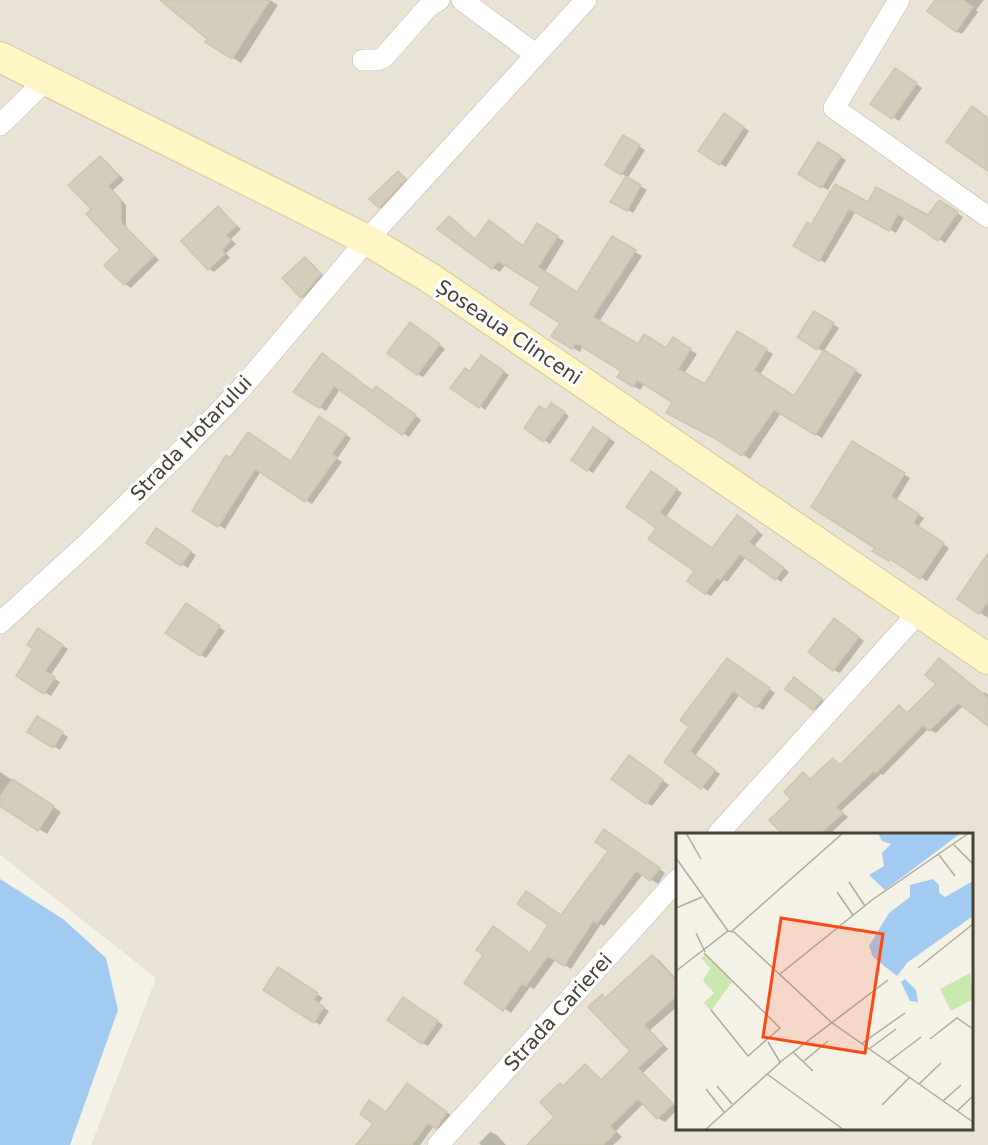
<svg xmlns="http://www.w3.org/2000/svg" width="988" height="1145" font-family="'DejaVu Sans',sans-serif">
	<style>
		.residential { fill: #e8e3d5; fill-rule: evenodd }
		.water { fill: #a2cbf1 }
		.shadow { fill: #0003 }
		.building { fill: #d5cdbc; stroke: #d0c6af; stroke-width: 1.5 }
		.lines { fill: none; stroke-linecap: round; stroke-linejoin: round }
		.minor-casing { stroke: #c2bcac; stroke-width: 22 }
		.secondary-casing { stroke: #d4c896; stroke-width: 32 }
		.minor { stroke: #fff; stroke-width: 21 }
		.secondary { stroke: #fff5c5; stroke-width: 30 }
		.labels { text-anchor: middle; stroke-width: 6; stroke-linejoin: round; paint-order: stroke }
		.street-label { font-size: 20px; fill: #474136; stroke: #fff }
		.inset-road { fill: none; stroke: #afaba0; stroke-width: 1.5 }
		.view { fill: #fd4814; fill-opacity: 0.15; stroke: #fd4814; stroke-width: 3 }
		.inset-edge { fill: none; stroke: #474136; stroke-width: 3 }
	</style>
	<rect width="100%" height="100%" fill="#f4f1e7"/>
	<path class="residential" d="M0 0H988V1145H91L156 978 0 855ZM678 834H972V1128H678Z"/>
	<path class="water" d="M0 879 63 919 106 958 118 1010 70 1145H0Z"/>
	<path class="shadow" d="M178 0H270L278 5 241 63 207 41 209 38Z
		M937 0H984L976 10 978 12 962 34 956 31Z
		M901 73 922 88 899 121 872 103Z
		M730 118 749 131 726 167 720 164Z
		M624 137 645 150 627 179 647 190 633 213 612 201 627 177 607 165Z
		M818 144 846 160 828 190 800 174Z
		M100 157 106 161 124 180 113 190 126 205V227L159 260 131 288 125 284 106 265 122 250 93 209Z
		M398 173 411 183 385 211 379 207Z
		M835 186 868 205 929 217 945 205 963 217 945 243 905 217 896 233 856 211 825 263 796 246 812 227Z
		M219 208 241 229 231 239 236 244 226 253 230 258 214 272 209 269Z
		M449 218 476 240 524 247 544 229 564 241 545 272 578 294 613 238 642 256 599 322 638 346 667 349 680 343 697 354 684 374 705 386 738 333 773 354 760 375 795 398 824 352 799 337 814 313 839 328 824 351 862 375 822 438 781 413 750 459 719 439 674 402 645 383 640 390 619 377 623 370 583 346 580 352 553 336 562 323 542 287 506 264 500 272 493 268Z
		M306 259 312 263 326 279 308 300 302 297 285 278Z
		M417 327 445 349 423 377 417 374Z
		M322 355 373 393 383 392 421 420 409 437 340 389 326 411 296 391Z
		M487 360 509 375 485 410 480 406 470 373Z
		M557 408 569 416 550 444 526 427 547 412Z
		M326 421 351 438 337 459 342 462 312 504 261 471 225 529 194 510 231 460 291 462Z
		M600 432 615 442 593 473 588 470Z
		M852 443 910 478 896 501 924 518 918 527 949 548 927 581 897 562 896 563 875 551 877 547Z
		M658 476 682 493 666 517 713 549 744 521 763 535 754 546 789 572 781 582 746 557 727 582 724 580 711 596 705 593 696 571 658 528Z
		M156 530 196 555 188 568 148 543Z
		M988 572V618L959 598Z
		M192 608 225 631 206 658 201 655Z
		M841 623 864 641 840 673 834 670Z
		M45 634 68 649 50 676 60 682 51 696 18 676Z
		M734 663 775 693 763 710 740 694 695 756 720 774 708 791 666 761Z
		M945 663 983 694 984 692 988 695V724L964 705 936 733 928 729 883 775 881 774 841 811 848 817 830 834 826 832 823 834H781L803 774 812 780 833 760 841 765 899 707 908 714 938 684Z
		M800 682 827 703 820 712 814 709Z
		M38 718 68 737 60 750 29 731Z
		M635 760 669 785 652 806 647 803Z
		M0 772 61 812 47 834 0 805Z
		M611 835 665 873 658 884 643 874 604 926 601 924 571 969 556 959 534 989 530 987 511 1013 466 982 531 954 562 916 610 851Z
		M653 957 659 960 678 981V1006L650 1030 668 1049 643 1073 678 1109 665 1122 658 1118 644 1103 616 1131 622 1137 613 1145H529L556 1117 565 1087 586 1066 602 1080 632 1051 602 996 606 999Z
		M284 972 323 998 318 1004 329 1011 320 1025 265 990Z
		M410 1002 443 1025 428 1046 422 1043Z
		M413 1088 452 1116 442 1131 434 1126 420 1145H358Z
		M490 1132 497 1135 506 1145H481L479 1143Z"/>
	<path class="building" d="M160 0H270L232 59 205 42 207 39Z
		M935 0H963L973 7 956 32 927 11Z
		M895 68 917 83 892 119 870 104Z
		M972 106 988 118V171L946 142Z
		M724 113 744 127 719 165 698 151Z
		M623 135 640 145 621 175 605 165Z
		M818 142 841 156 821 188 798 174Z
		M100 156 119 176 108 186 121 200V222L154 256 124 285 104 265 120 250 86 214 91 209 68 185Z
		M398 171 406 179 379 208 369 199Z
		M626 176 641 185 627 211 610 202Z
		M835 184 868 202 876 187 928 215 939 200 958 212 938 241 898 214 889 231 849 209 819 261 793 246 807 222 811 225Z
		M218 206 236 226 226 235 231 240 222 250 225 254 208 270 181 241Z
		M449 216 475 239 489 220 523 246 537 223 558 236 538 267 577 292 612 236 636 250 593 317 638 344 644 334 666 348 673 337 691 349 678 369 705 384 737 331 767 349 754 370 794 396 824 350 856 370 815 435 774 410 742 456 716 439 666 413 672 402 637 380 633 387 617 377 621 371 576 343 572 349 551 336 560 323 530 304 540 287 498 261 492 269 437 229Z
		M305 257 321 274 301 298 282 278Z
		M814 311 834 323 817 350 797 337Z
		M410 322 440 344 417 375 387 353Z
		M322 353 373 391 376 386 416 415 402 435 334 386 319 408 293 392Z
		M481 355 504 371 479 408 450 388 465 368 470 371Z
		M551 403 565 412 543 442 524 428 539 406 546 410Z
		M319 416 346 434 332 454 337 457 305 502 255 469 218 527 192 511 226 455 230 458 248 432 291 461Z
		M593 427 609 438 587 471 571 460Z
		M852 441 905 473 891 496 919 514 913 523 944 543 920 579 890 559 889 561 872 551 875 548 811 507Z
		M651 471 677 489 660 512 712 548 737 515 758 531 749 542 784 568 775 580 740 554 720 580 717 578 705 594 687 581 694 571 648 539 656 528 626 507Z
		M156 528 191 551 181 566 146 543Z
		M988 553V601L979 614 957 599Z
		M186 603 220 626 200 656 165 633Z
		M834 618 859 637 833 671 808 652Z
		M38 628 63 645 45 671 55 677 44 694 16 676 33 649 27 645Z
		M727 658 770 688 756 708 733 691 690 751 715 770 701 789 664 762 689 727 680 720Z
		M939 658 988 698V726L958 703 929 731 923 725 876 773 874 771 836 807 843 813 820 834H782L769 820 791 799 784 792 803 772 810 779 833 758 840 765 899 705 907 713 936 684 925 675Z
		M794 677 822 699 813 710 785 689Z
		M37 716 63 732 53 748 27 732Z
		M629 755 663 780 646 804 611 779Z
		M12 779 54 806 38 831 0 806V796Z
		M604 829 660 868 650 881 636 871 597 923 593 921 564 966 548 956 526 986 522 983 503 1011 464 983 483 955 476 950 493 926 530 953 548 925 517 904 526 891 561 915 608 851 595 842Z
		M652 955 678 983V995L644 1025 663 1045 638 1068 673 1104 657 1119 638 1099 610 1126 616 1132 603 1145H527L554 1117 540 1102 560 1083 563 1086 585 1064 601 1080 630 1051 588 1007 602 994 605 998Z
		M278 967 318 993 314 1000 324 1007 314 1023 263 990Z
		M403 997 438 1021 422 1044 387 1020Z
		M407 1083 447 1112 436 1129 428 1123 412 1145H356L373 1124 360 1114 369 1100 386 1112Z"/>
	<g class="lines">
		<g class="minor-casing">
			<path id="minor" d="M462 0 535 54
				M899 0 834 108 988 217
				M363 60H377L384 57 428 7 439 0
				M0 125 46 80
				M0 623 90 541 187 445 240 390 367 240 586 0
				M718 834 919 612
				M438 1145 678 879"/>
		</g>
		<g class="secondary-casing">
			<path id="secondary" d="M0 57 367 240 430 278 988 659"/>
		</g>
		<use href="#minor" class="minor"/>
		<use href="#secondary" class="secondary"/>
	</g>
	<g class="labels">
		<g class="street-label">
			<text transform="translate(509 332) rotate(34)" y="7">Șoseaua Clinceni</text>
			<text transform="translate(191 438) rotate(-46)" y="7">Strada Hotarului</text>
			<text transform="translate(558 1012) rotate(-48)" y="7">Strada Carierei</text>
		</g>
	</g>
	<g transform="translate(676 833)">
		<rect width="297" height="297" fill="#f4f1e7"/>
		<path d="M29 122 56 149 35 178 28 170 38 160 27 148 34 135 25 125ZM294 140 297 166 275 178 264 156Z" fill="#cae9af"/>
		<path d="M202 0H285L209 57 193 42 208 33 206 20 215 11 206 8ZM257 46 263 52V60L269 64 297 48V83L232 129 221 143 197 124 193 113 213 80 234 64V52ZM229 146 240 157 242 169 234 168 225 149Z" fill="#a2cbf1"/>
		<path class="inset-road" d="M10 0 25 26M278 12 297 31M263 22 279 43M0 25 52 98M173 49 189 73M161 59 177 82M0 75 26 64M56 98 167 0M20 100 29 119M28 120 104 195 72 223 35 177M242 135 297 91M0 138 52 98 58 99 155 189 297 289M104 141 196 67 293 0M254 206 281 185 297 196M92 209 104 229M185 211 229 180M193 216 220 196M117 219 137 238M128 228 152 208M212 229 245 204M91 241 168 297M243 251 265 230M41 253 56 271M30 256 48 279M267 268 285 252M206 272 234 244M281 278 297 263M29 297 108 226 212 147"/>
		<path class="view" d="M105 85 207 101 189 220 87 204Z"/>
		<rect width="297" height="297" class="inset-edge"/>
	</g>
</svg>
